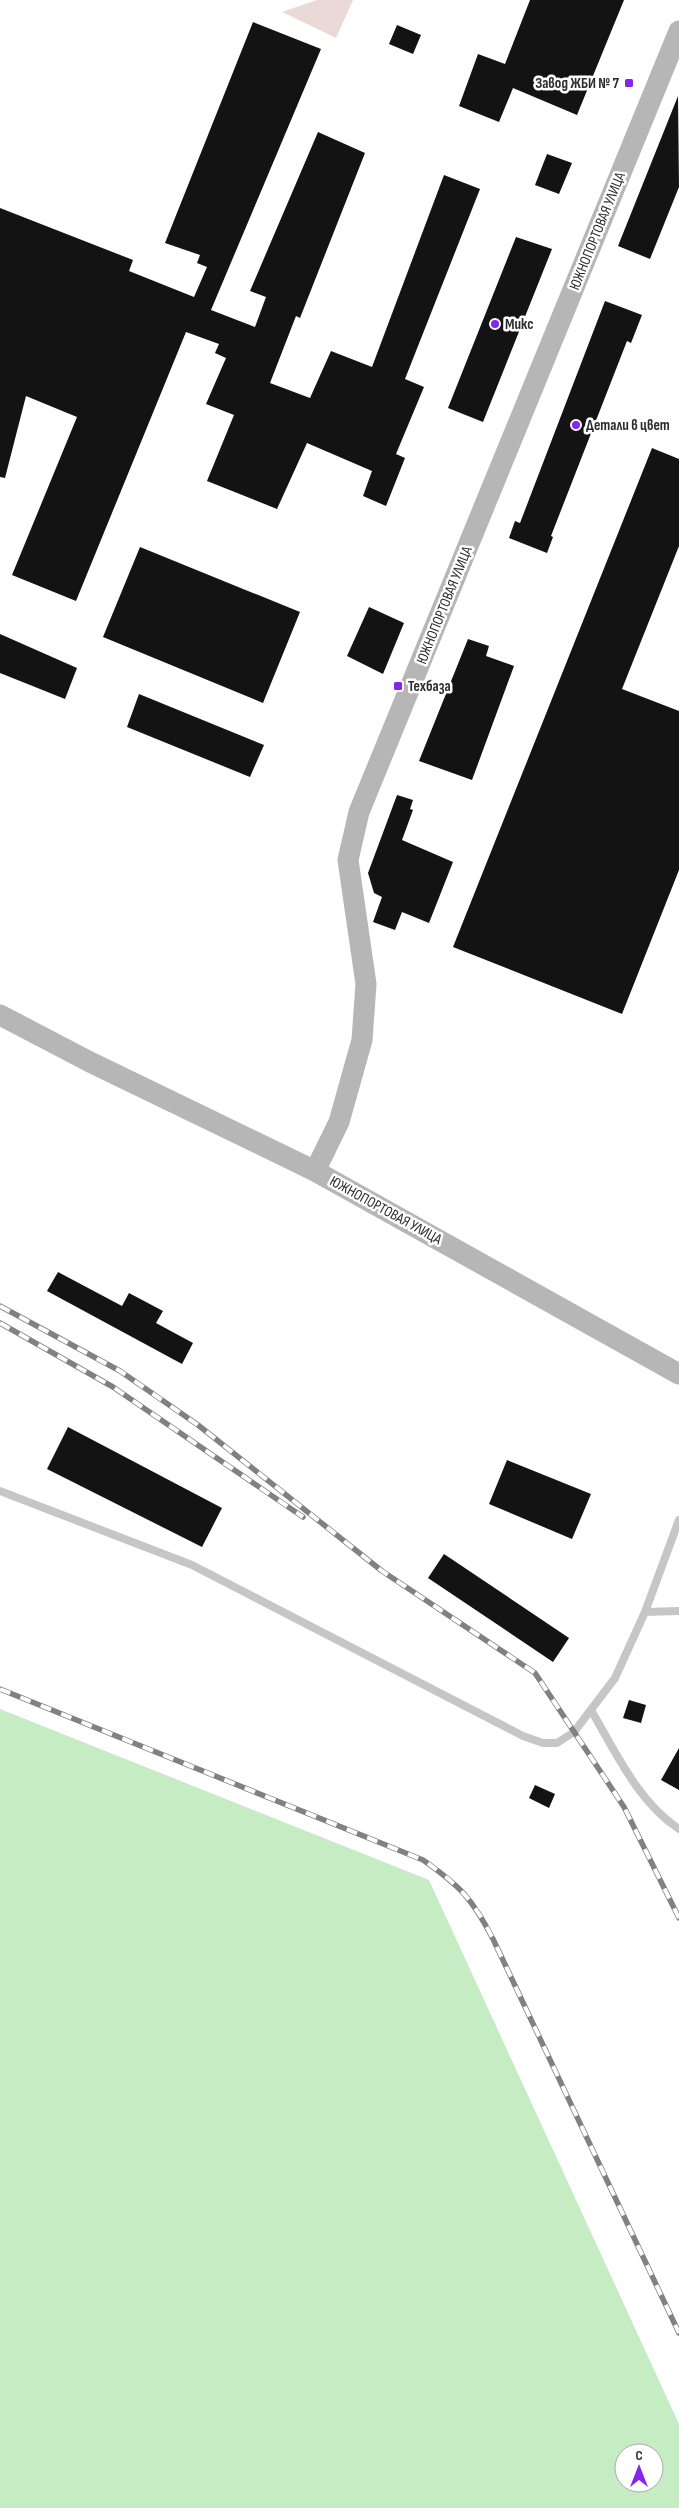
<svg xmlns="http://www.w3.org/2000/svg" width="679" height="2508" font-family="'Sofia Sans Condensed',sans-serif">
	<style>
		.green { fill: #ebd9d8 }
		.water { fill: #c5ecc3; fill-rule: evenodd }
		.building { fill: #131313 }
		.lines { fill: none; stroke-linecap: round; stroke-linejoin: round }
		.lane { stroke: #c6c6c6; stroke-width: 8 }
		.secondary { stroke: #b6b6b6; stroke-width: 21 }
		.rail-casing { stroke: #818181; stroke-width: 5.5 }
		.rail { stroke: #fff; stroke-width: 4; stroke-dasharray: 11; stroke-linecap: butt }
		.poi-dot { fill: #8524ed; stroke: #fff; stroke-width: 2 }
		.labels { text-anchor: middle; stroke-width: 5; stroke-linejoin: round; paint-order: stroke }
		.poi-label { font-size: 15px; font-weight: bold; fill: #2c2c2c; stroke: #fff; text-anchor: start }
		.street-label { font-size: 15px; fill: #2c2c2c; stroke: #fff }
	</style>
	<rect width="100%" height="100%" fill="#fff"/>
	<path class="green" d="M317 0H353L336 38 282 12Z"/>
	<path class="water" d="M0 1709 429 1880 679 2424V2508H0ZM624 2453H654V2483H624Z"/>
	<path class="building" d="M530 0H624L577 115 513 88 499 122 459 106 478 54 505 64Z
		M253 22 321 49 211 310 255 327 266 297 250 291 318 132 365 153 300 318 296 316 270 383 310 398 331 351 372 367 444 175 480 189 405 379 424 387 396 454 405 458 386 506 363 496 372 471 307 443 277 509 207 481 234 415 206 404 226 358 215 353 219 344 186 332 76 601 12 575 77 417 26 396 5 478 0 477V208L133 260 129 271 194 297 207 267 197 263 200 255 165 243Z
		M397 25 421 35 413 54 389 44Z
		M678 96 679 187 650 259 618 246Z
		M547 154 572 163 559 194 535 185Z
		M516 237 552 249 483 422 448 408Z
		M605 301 642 315 631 343 627 341 551 536 553 537 547 553 509 538 515 521 520 523Z
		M652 448 679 459V546L622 689 679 711V870L622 1014 453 947Z
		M140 547 300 612 263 703 103 637Z
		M369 607 404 623 383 674 347 656Z
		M0 634 77 668 65 699 0 673Z
		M468 639 489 646 486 656 514 666 472 780 419 761Z
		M139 694 264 745 250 777 127 727Z
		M397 795 413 800 410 809 413 810 402 840 453 862 429 923 402 912 395 930 373 922 382 897 374 893 368 873Z
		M58 1272 122 1306 129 1293 163 1311 156 1323 193 1343 182 1364 47 1291Z
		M68 1427 222 1508 202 1547 47 1469Z
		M507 1460 591 1494 572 1539 489 1504Z
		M444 1554 569 1638 553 1662 428 1578Z
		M629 1700 646 1705 641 1723 623 1718Z
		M679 1748V1790L661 1780Z
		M535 1785 555 1794 549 1808 529 1798Z"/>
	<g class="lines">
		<path class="lane" d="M0 1491 192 1565 523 1736 543 1743H557L574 1732 615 1678 645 1612 679 1611
			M645 1612 679 1520
			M591 1710C615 1751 638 1802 679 1829"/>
		<path class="secondary" d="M0 1015 90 1062 315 1171 679 1374
			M315 1171 339 1122 362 1040 366 984 348 860 359 812 679 31"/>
		<g class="rail-casing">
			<path id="rail" d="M0 1306 120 1371 198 1425 382 1571 535 1673 624 1807 679 1918
				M0 1323 113 1387 303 1517
				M0 1689 423 1860C460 1886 472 1898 493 1939L679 2333"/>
		</g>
		<use href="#rail" class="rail"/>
	</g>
	<g class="poi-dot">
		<rect x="624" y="78" width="10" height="10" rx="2.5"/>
		<circle cx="495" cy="324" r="5"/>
		<circle cx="576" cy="425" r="5"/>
		<rect x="393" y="681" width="10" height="10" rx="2.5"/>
	</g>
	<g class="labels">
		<g class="poi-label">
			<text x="619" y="88" text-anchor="end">Завод ЖБИ № 7</text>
			<text x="505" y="329">Микс</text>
			<text x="586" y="430">Детали в цвет</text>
			<text x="408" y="691">Техбаза</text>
		</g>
		<g class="street-label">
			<text transform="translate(597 231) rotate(-68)" y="5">ЮЖНОПОРТОВАЯ УЛИЦА</text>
			<text transform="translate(444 605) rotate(-68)" y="5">ЮЖНОПОРТОВАЯ УЛИЦА</text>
			<text transform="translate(386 1210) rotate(29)" y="5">ЮЖНОПОРТОВАЯ УЛИЦА</text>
		</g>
	</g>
	<g transform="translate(639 2468)"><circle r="24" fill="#ffffff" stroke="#ababab"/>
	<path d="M0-4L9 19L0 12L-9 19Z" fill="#8524ed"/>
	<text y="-8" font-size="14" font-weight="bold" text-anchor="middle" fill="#2c2c2c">С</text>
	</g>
</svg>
